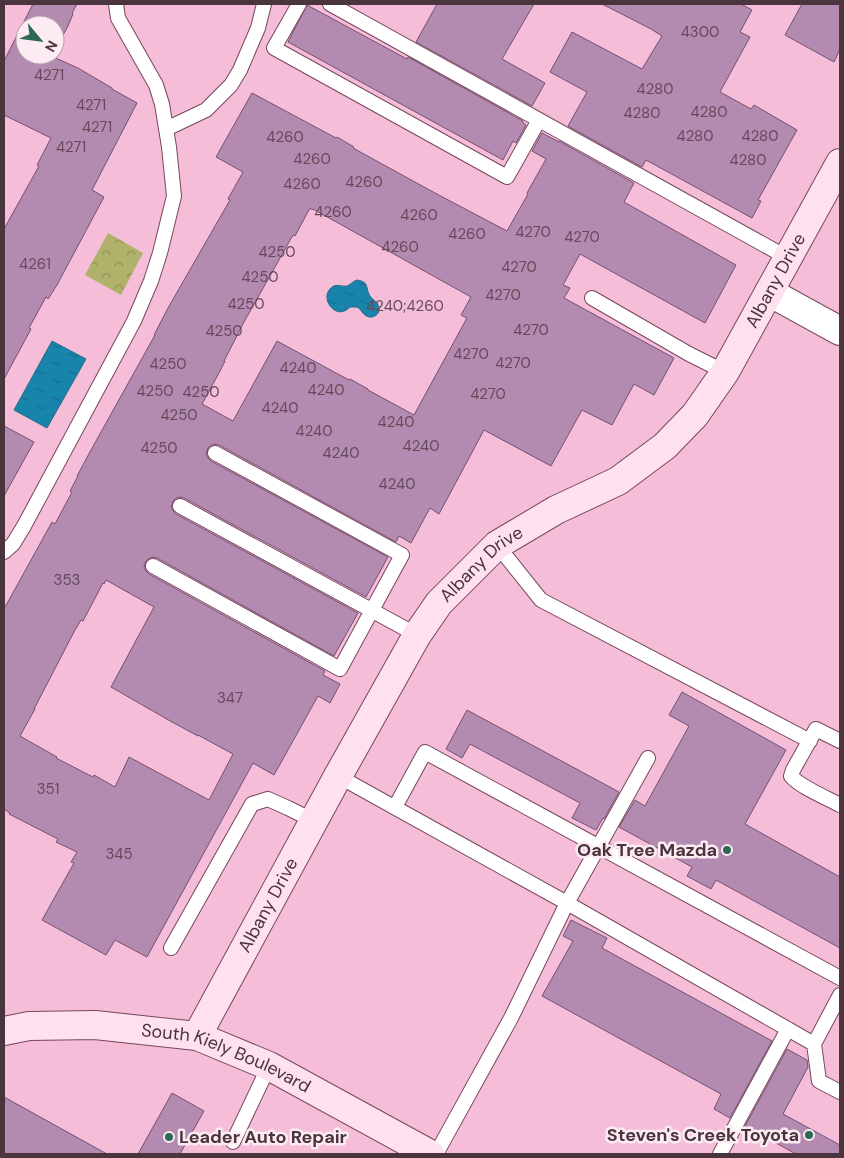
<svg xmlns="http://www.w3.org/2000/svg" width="844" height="1158" font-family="'DM Sans',sans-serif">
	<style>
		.park { fill: url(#park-crowns) }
		.water { fill: url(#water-ripples); stroke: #276c8a }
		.building { fill: #b38ab0; stroke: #755072; fill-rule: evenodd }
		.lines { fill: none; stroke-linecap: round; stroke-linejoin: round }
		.lane-casing { stroke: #76475e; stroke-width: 16 }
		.street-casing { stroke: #76475e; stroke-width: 30 }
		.secondary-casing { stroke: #76475e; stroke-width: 30 }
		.lane { stroke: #fff; stroke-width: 14 }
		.street { stroke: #fff; stroke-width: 28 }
		.secondary { stroke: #fee0ef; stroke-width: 28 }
		.poi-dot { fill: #2c6955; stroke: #fdebf3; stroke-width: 2 }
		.labels { text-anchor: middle; stroke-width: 5; stroke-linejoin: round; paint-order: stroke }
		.number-label { font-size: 15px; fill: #644a5a }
		.street-label { font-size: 18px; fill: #4a343e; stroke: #fdebf3 }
		.poi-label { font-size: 18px; font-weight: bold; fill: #4a343e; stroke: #fdebf3; text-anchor: end }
	</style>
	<defs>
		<pattern id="park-crowns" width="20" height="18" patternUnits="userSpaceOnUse" patternTransform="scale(1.25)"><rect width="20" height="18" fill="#b0b16a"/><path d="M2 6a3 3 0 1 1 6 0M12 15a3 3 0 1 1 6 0" fill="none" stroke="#919159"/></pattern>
		<pattern id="water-ripples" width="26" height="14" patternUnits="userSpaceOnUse" patternTransform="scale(1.25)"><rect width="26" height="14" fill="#1884ab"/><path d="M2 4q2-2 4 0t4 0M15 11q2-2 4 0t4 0" fill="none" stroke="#186d8d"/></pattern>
	</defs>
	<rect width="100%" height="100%" fill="#f5bdd7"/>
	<path class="park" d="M108 233 143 253 121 295 85 275Z"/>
	<path class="water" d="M357 280C370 282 365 288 370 296 372 300 377 301 378 305 383 313 372 321 365 315 362 313 361 309 357 307H350C336 322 319 298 331 288 336 283 341 287 347 286 350 285 353 281 357 280Z
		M52 341 86 359 47 428 14 410Z"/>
	<path class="building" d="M33 4H77L72 13 73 14 67 28 55 49V25H25V55H52L51 56 78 68 112 88V89L137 103 92 190 104 197 57 285 48 299 46 297 29 328 31 329 4 379V229L39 166 37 165 51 138 4 115V61Z
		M437 4H534L502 59 545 83 532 106 416 42Z
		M602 4H741L752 10 740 32 750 37 720 92 751 109 754 105 797 130 758 200 761 201 752 218 646 160 642 167 568 126 587 92 550 72 572 32 642 69 662 36 651 29Z
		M802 4H840V49L834 62 785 35Z
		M307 5 407 59 408 57 523 121V123L526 125 516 143 513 141 503 160 288 42Z
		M252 93 336 138 337 137 354 147 353 148 435 193 507 231 528 194 527 193 546 159 532 151 542 133 559 142V141L634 183 624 202 736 265 705 323 580 254 563 285 570 288 564 298 674 358 654 395 634 384 612 425 582 410 551 466 484 430 439 514 430 508 411 543 399 536 396 542 219 445 214 444 210 446 208 448 206 454 208 458 211 461 388 557 366 597 184 498 179 497 175 499 173 501 171 507 173 511 176 514 358 613 334 656 157 558 152 557 148 559 146 561 144 567 146 571 149 574 325 671 323 675 340 684 330 703 318 696 274 775 253 763 147 957 115 940 106 955 42 920 74 863 71 862 77 852 56 842 58 839 9 814 10 813 4 809V609L52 522 55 524 72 492 70 491 78 476H77L91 450 155 335H154L168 308 230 200 228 199 243 172 216 157ZM310 208 312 210 313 209 471 297 461 315 467 318 414 415 368 390V389L350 379 349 380 277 341 233 421 202 404 219 373 225 361H224L244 322 293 235 295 236ZM106 580 154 607 111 687 172 722 198 736V735L233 754 209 800 129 757 115 787 94 775 93 777 56 758 57 757 20 736 35 709H34L75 630 81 620 83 621 103 583 104 584Z
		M4 426 34 442 4 496Z
		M682 692 786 750 745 824 840 877V948L716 880 711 889 687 876 692 867 619 827 635 800 645 806 689 726 669 715Z
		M467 710 619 792 604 819 603 818 596 830 572 818 580 803 470 744 462 758 446 749Z
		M571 920 607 938 602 948 772 1041 730 1118 714 1109 721 1094 542 996 573 941 563 936Z
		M787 1049 807 1060 808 1067 783 1114 840 1145V1154H796L745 1126Z
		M172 1093 204 1111 180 1154H138Z
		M4 1097 107 1154H4Z"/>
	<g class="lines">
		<g class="lane-casing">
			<path id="lane" d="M299 4 274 48 507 177 539 120
				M330 4 788 258
				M166 129 206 110 231 85 240 70 258 28 264 4
				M592 298 689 354 725 372
				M180 506 417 635
				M497 545 541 600 810 741
				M4 552 13 544 24 526 134 321 151 281 160 253 174 196 169 147 162 104 156 85 118 18 116 4
				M153 566 340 669 402 555 215 453
				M840 741 816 729 793 770 791 776C800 787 827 798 840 805
				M338 776 567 903 814 1044 819 1081 840 1092
				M395 807 425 752 840 978
				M171 948 252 804 268 799 288 808 314 821
				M814 1044 840 995
				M233 1142 269 1066
				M436 1154 511 1018 567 903 648 758
				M720 1154 788 1029"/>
		</g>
		<g class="street-casing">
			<path id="street" d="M769 292 840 331"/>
		</g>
		<g class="secondary-casing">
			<g id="secondary">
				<path id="s1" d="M4 1031 29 1026 95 1025 197 1036 269 1066 430 1154"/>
				<path id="s2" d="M197 1036 338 776 417 635 439 603 497 545 556 510 618 481 665 446 695 415 725 372 840 163"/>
			</g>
		</g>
		<use href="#lane" class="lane"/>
		<use href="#street" class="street"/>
		<use href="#secondary" class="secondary"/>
	</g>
	<g class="poi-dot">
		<circle cx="727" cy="850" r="5"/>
		<circle cx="809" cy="1135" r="5"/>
		<circle cx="169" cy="1137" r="5"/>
	</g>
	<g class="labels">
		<g class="number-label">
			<text x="700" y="37">4300</text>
			<text x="49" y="80">4271</text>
			<text x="655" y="94">4280</text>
			<text x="91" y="110">4271</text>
			<text x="709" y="117">4280</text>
			<text x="642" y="118">4280</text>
			<text x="97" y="132">4271</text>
			<text x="695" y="141">4280</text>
			<text x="760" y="141">4280</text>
			<text x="285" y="142">4260</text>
			<text x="71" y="152">4271</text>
			<text x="312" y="164">4260</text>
			<text x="748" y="165">4280</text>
			<text x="364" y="187">4260</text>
			<text x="302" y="189">4260</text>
			<text x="333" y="217">4260</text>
			<text x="419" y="220">4260</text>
			<text x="533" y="237">4270</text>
			<text x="467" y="239">4260</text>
			<text x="582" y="242">4270</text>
			<text x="400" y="252">4260</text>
			<text x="277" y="257">4250</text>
			<text x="35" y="269">4261</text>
			<text x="519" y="272">4270</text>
			<text x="260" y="282">4250</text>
			<text x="503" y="300">4270</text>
			<text x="246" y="309">4250</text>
			<text x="405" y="311">4240;4260</text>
			<text x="531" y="335">4270</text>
			<text x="224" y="336">4250</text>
			<text x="471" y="359">4270</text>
			<text x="513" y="368">4270</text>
			<text x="168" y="369">4250</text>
			<text x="298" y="373">4240</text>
			<text x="326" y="395">4240</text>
			<text x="155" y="396">4250</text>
			<text x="201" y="397">4250</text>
			<text x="488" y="399">4270</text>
			<text x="280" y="413">4240</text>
			<text x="179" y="420">4250</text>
			<text x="396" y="427">4240</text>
			<text x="314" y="436">4240</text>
			<text x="421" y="451">4240</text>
			<text x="159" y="453">4250</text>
			<text x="341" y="458">4240</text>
			<text x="397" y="489">4240</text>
			<text x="67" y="585">353</text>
			<text x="230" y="703">347</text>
			<text x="48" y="794">351</text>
			<text x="119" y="859">345</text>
		</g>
		<g class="street-label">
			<text dy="6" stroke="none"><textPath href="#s2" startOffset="974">Albany Drive</textPath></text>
			<text dy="6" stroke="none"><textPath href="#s2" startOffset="554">Albany Drive</textPath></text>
			<text dy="6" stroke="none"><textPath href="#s2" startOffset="149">Albany Drive</textPath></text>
			<text dy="6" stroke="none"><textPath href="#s1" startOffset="228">South Kiely Boulevard</textPath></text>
		</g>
		<g class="poi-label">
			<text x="717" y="856">Oak Tree Mazda</text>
			<text x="799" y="1141">Steven's Creek Toyota</text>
			<text x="179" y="1143" text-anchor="start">Leader Auto Repair</text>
		</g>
	</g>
	<rect width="844" height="1158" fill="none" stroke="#4a343e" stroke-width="10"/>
	<g transform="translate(40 40) rotate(119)"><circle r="24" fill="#fdebf3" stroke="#b5a2ab"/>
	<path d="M0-4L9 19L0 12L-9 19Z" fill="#2c6955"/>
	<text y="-8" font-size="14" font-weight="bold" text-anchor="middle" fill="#4a343e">N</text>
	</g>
</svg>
